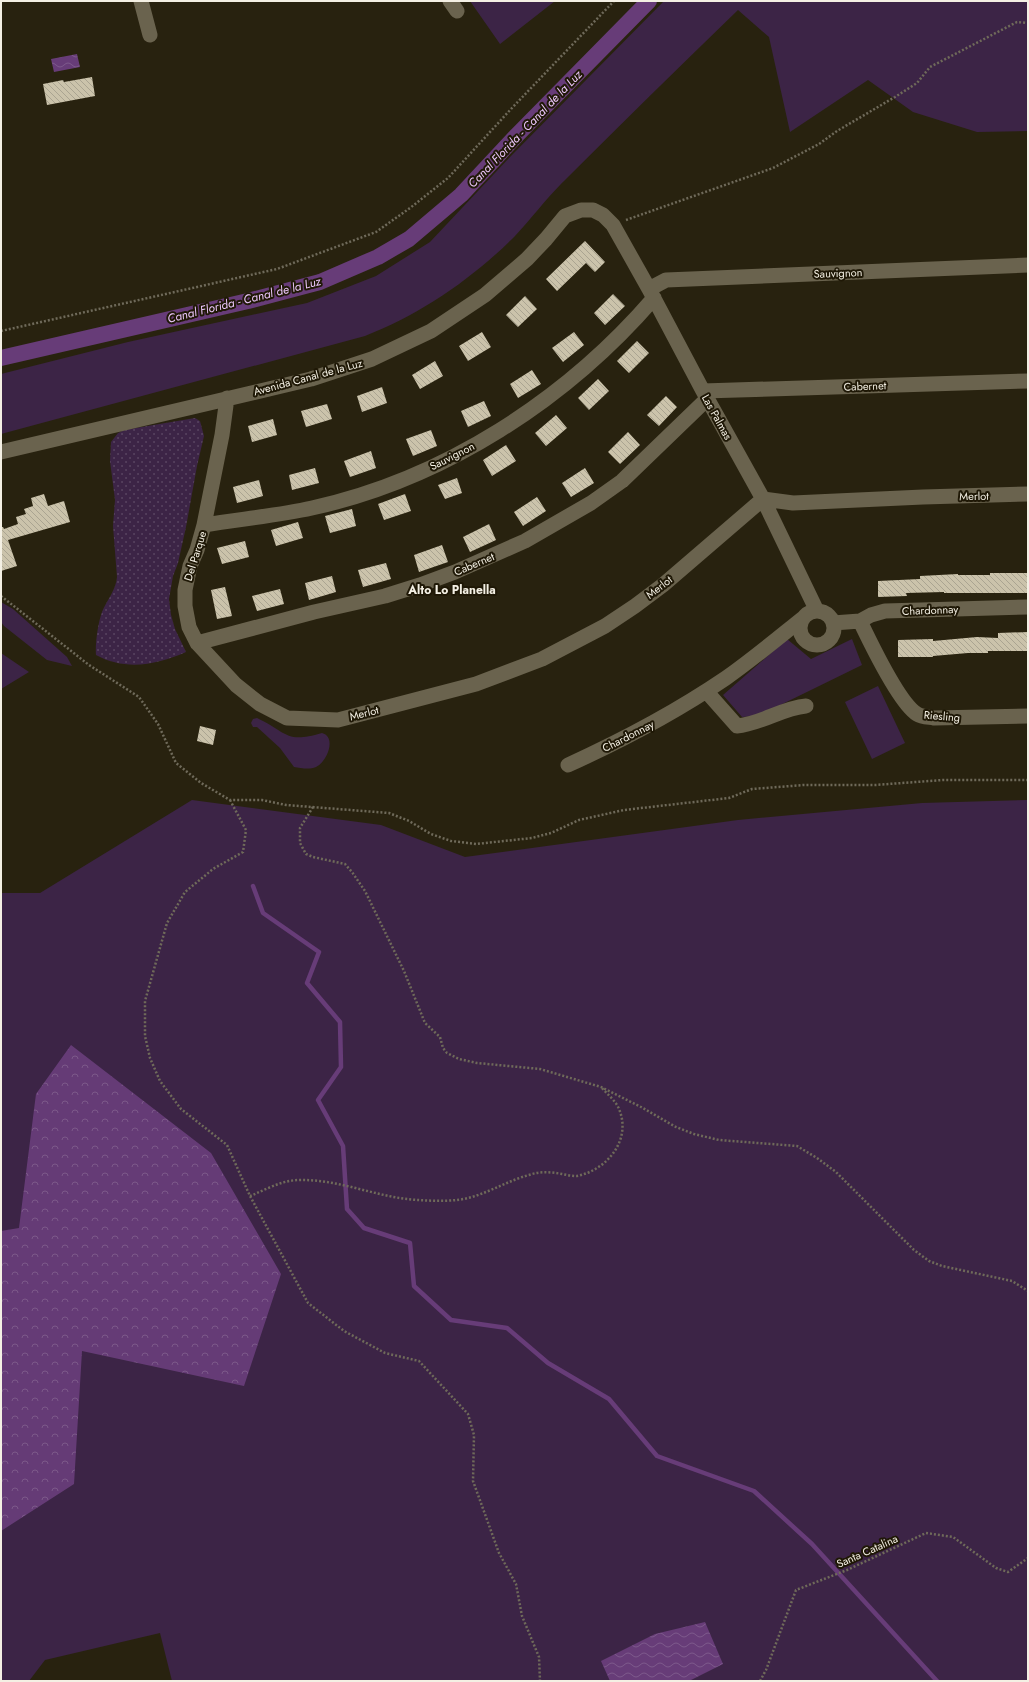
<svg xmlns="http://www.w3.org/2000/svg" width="1029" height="1682" font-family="Jost,sans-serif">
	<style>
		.grass { fill: #3c2446 }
		.forest { fill: url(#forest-crowns) }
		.park { fill: url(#park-dots) }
		.water { fill: url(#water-waves) }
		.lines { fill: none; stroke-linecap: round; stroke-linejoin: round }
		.stream { stroke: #673c78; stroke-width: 4.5 }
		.canal { stroke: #673c78; stroke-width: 16 }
		.building { fill: url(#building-back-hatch) }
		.path { stroke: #6f6a5a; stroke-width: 2.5; stroke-dasharray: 2 2; stroke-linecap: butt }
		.minor { stroke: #6a634e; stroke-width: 15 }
		.labels { text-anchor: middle; stroke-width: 4; stroke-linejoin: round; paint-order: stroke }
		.street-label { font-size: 11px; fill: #f4f0e4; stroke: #1f1806 }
		.water-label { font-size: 12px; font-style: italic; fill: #ecc7fc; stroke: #1f1806 }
		.neighbourhood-label { font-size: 12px; font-weight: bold; fill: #f4f0e4; stroke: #1f1806 }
	</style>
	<defs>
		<pattern id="forest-crowns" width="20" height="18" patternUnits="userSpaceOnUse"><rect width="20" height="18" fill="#653b76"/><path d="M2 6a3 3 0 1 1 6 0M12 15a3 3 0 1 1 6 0" fill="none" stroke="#7c5889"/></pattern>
		<pattern id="park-dots" width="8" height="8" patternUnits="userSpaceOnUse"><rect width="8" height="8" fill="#3c2446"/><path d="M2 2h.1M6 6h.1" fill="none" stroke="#594461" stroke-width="1.8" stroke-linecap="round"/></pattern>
		<pattern id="water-waves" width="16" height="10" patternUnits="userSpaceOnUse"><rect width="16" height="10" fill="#673c78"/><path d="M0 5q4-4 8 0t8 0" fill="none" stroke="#7d588b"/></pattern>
		<pattern id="building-back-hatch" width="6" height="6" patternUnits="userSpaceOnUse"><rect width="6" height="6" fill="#cbc3ab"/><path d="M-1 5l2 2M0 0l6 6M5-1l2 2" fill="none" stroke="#aaa491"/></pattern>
	</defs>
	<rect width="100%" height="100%" fill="#28220f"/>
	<path class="grass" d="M470 1H555L500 44Z
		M664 1H1028V131L977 132 913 112 868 80 790 132 769 37 738 10C679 67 620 125 561 184 545 200 531 219 515 236 472 279 421 314 365 336L1 434V374L128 342 307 303 376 276 430 242 511 156Z
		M1 602 13 609 67 657 72 666 47 660 4 626 1 622Z
		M787 639 811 659 852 639 862 665 758 716 742 717 723 695Z
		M1 653 29 672 1 689Z
		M878 686 905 743 872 759 845 702Z
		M257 718C287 732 285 744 322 733 337 737 327 762 316 767 309 770 301 768 294 767L280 748 257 727H253L251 723 253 719Z
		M192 800 381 825 465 857 738 820 922 803 1028 800V1681H172L160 1633 45 1660 29 1681H1V893H40Z"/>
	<path class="forest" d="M71 1045 211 1153 281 1274 244 1386 82 1351 74 1484 1 1531V1231L19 1228 36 1094Z"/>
	<path class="park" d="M195 418 200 421 204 436 197 466 186 527 178 563 173 576 169 599 171 615 175 629 186 652C157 665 125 671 96 655 95 644 98 623 102 612 107 600 116 590 117 577L113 526 115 500 110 461 111 442 118 433 124 430Z"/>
	<path class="water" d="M77 54 80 67 54 72 51 59Z
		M705 1622 723 1664 689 1681H610L601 1661 655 1634Z"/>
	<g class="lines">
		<path class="stream" d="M253 886 263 913 319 952 307 983 340 1022 341 1067 318 1100 343 1146 347 1209 364 1228 410 1243 414 1286 451 1320 507 1328 548 1363 609 1399 657 1456 754 1491 812 1544 937 1681"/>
		<path class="canal" d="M1 358 248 301 320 282 378 257 409 239 461 195 517 135 649 1"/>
	</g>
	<path class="building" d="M92 77 95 96 47 105 43 84 63 80 64 82Z
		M585 241 605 262 595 272 586 263 557 291 546 279Z
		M613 294 625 306 605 325 594 313Z
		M525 296 537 309 518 327 506 315Z
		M482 332 491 347 468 361 459 346Z
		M574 332 584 345 563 362 552 348Z
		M637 341 649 353 629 373 617 361Z
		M435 361 443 376 420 389 412 375Z
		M532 370 541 384 518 398 510 384Z
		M598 379 609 391 589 410 578 398Z
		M382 387 387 403 362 412 357 396Z
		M666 396 677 407 659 426 647 415Z
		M484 401 491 416 468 427 461 411Z
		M327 404 332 419 306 427 301 411Z
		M556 415 567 428 546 446 535 433Z
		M273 419 277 435 252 442 248 426Z
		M431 430 437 446 413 456 406 439Z
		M628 432 640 445 620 464 608 452Z
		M506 445 516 461 492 476 483 460Z
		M371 451 376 468 350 477 344 461Z
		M315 468 319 483 292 490 289 475Z
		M585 468 594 483 571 497 562 483Z
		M457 478 462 493 445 499 438 485Z
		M259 480 263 496 237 503 233 487Z
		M44 494 48 506 64 501 70 522 8 540 17 566 1 571V527H3L4 529 18 524 16 517 26 514 24 509 33 506 31 498Z
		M405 494 411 511 384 520 378 504Z
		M537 497 546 511 523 526 514 512Z
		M352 509 356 526 330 533 325 516Z
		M298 522 303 538 276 546 271 530Z
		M489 524 496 540 470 552 463 537Z
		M245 541 249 557 222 564 217 548Z
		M442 545 448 562 419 572 414 555Z
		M386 563 391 579 363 587 358 570Z
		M990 573H1028V593H944V592L906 593 907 596 878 597V581L920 579V576L958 574V575H990Z
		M332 576 336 592 309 600 305 583Z
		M225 587 232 616 217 619 211 590Z
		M280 589 284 604 257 611 252 596Z
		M1028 632V651H988V653H968L933 656V657H898V640L933 639V641L977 637 998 638V633Z
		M200 726 216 730 213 745 197 741Z"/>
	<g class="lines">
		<path class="path" d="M626 220 773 168 819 144 837 131 895 97 917 83 930 67 1017 22 1028 23
			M1 331 277 269 376 232 410 208 448 178 511 109 614 1
			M1 596 89 665 139 697 158 724 176 763 201 783 230 800H262L286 805 389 813 409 821 431 834 451 841 476 844 532 838 551 833 579 820 624 810 729 798 752 789 804 785H875L943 780H1028
			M230 800 246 830 243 852 213 869 185 892 167 923 145 1001V1036L150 1058 160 1081 181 1109 227 1145 250 1196 308 1303 344 1331 385 1353 419 1361 468 1414 474 1435 473 1481 499 1553 516 1584 522 1616 539 1657 540 1681
			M313 807 300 828V843L306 854 313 857 345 864 352 872 365 891 404 971 425 1023 440 1037 443 1048 447 1053 459 1059 477 1063 540 1069 601 1087 641 1107 676 1127 694 1134 719 1140 797 1146 817 1158 836 1172 914 1250 929 1261 942 1266 1012 1281 1028 1291
			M250 1196C265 1190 282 1180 299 1180 340 1179 378 1198 418 1200 436 1201 455 1202 472 1197 492 1191 510 1180 529 1175 540 1171 551 1172 562 1174 567 1175 572 1176 577 1176 607 1170 632 1140 619 1109 616 1101 607 1094 602 1088
			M760 1681 766 1670 796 1590 847 1570 926 1533 953 1537 996 1568 1008 1572 1028 1558"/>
		<path class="minor" d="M141 1 150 35
			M450 1 457 11
			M649 289 666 280 1028 265
			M703 391 1028 381
			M227 398 222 435 204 525 197 550 190 566 185 590V606L189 627 197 643 236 685 260 704 287 718 338 720 476 684 542 659 605 626 635 606 663 585 763 499 793 503 923 497 1028 494
			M1 452 311 379 372 359 431 331 485 295 527 259 546 239 565 216 581 210H593L603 215 613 225 649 289 703 391 763 499 817 611
			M204 525C240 519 276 516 312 508 444 479 566 400 654 298
			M800 628a17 17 0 1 1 34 0a17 17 0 1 1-34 0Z
			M860 621C870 642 899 703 917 714 922 717 928 717 934 718L1028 716
			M833 623 860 621 871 615 885 611 1028 607
			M197 643 314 612 385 596 420 585 455 572 525 541 591 503 622 481 707 399
			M706 691 737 726C761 724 782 708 806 706
			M568 765C623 740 676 712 726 678 753 659 778 638 803 618"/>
	</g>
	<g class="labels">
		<g class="street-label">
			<text transform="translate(838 273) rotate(-2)" y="4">Sauvignon</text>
			<text transform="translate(308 377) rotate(-15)" y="4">Avenida Canal de la Luz</text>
			<text transform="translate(865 386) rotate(-2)" y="4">Cabernet</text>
			<text transform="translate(717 417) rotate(61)" y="4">Las Palmas</text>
			<text transform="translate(452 456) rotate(-27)" y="4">Sauvignon</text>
			<text transform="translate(974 496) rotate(-1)" y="4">Merlot</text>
			<text transform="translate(195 556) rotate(-73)" y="4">Del Parque</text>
			<text transform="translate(474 564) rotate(-23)" y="4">Cabernet</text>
			<text transform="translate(659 587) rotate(-38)" y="4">Merlot</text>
			<text transform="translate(930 610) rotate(-2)" y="4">Chardonnay</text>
			<text transform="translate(364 713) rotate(-14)" y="4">Merlot</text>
			<text transform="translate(942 716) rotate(5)" y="4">Riesling</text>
			<text transform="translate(628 736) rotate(-27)" y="4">Chardonnay</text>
			<text transform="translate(867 1551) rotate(-24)" y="4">Santa Catalina</text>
		</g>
		<g class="water-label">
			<text transform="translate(525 129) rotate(-46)" y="4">Canal Florida - Canal de la Luz</text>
			<text transform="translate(244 300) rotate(-14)" y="4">Canal Florida - Canal de la Luz</text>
		</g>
		<g class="neighbourhood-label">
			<text x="452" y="594">Alto Lo Planella</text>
		</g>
	</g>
	<rect width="1029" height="1682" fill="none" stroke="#f4f0e4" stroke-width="4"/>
</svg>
